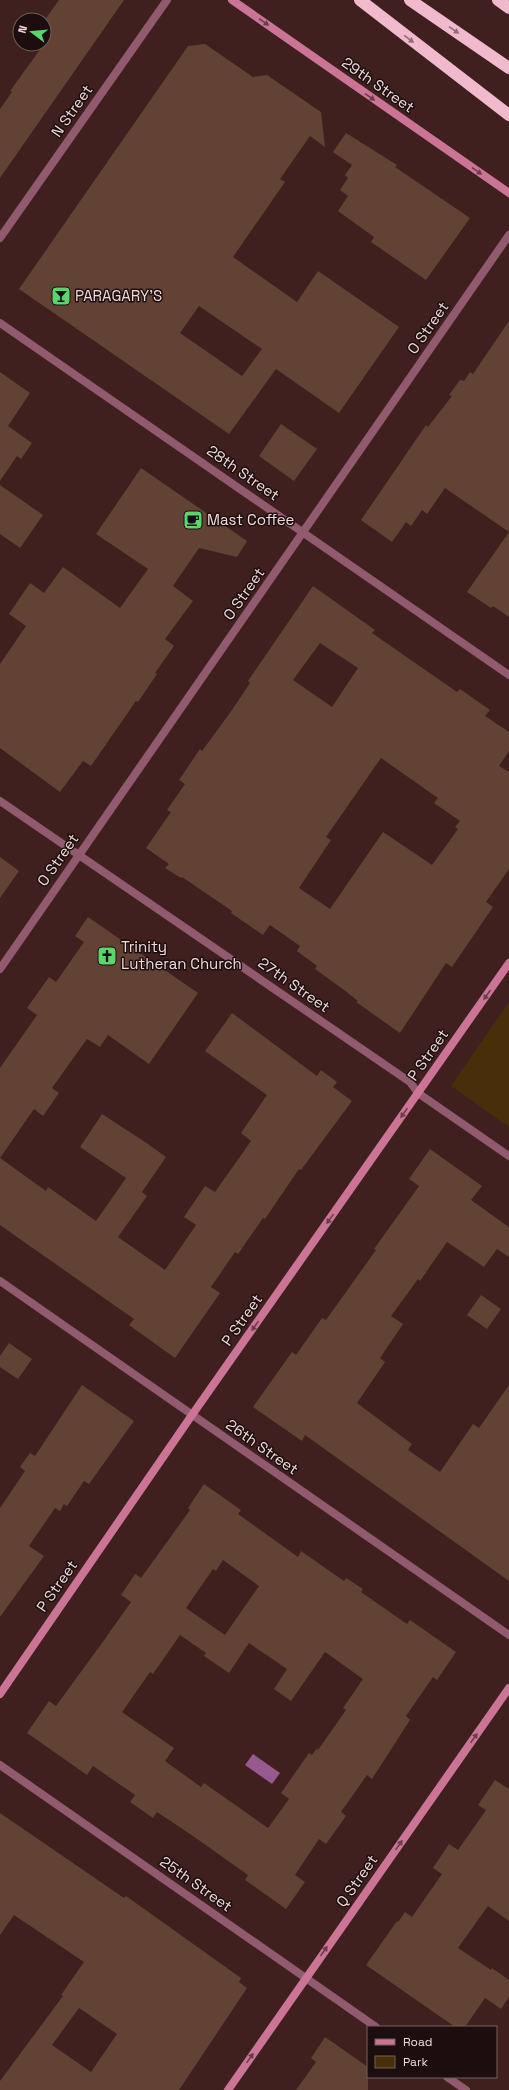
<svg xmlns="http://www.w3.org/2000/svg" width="509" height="2090" font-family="'Space Grotesk',sans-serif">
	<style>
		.green { fill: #492f09 }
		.water { fill: #97598f }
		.building { fill: #614234; fill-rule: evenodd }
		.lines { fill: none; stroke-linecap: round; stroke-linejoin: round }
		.street { stroke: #915a6e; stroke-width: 8 }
		.secondary { stroke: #cb7495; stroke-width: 8 }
		.highway { stroke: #f1b9cc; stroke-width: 12 }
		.oneway { fill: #6b3c4b }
		.oneway2 { fill: #916c76 }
		.labels { text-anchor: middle; stroke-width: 3; stroke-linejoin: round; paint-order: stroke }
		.street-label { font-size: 15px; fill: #f1dbd9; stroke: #1c0e0e }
		.poi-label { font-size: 15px; fill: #f1dbd9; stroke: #1c0e0e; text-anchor: start }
	</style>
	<rect width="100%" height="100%" fill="#3f201f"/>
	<path class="green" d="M509 1002V1127L451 1086Z"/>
	<path class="water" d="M253 1754 280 1773 272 1784 245 1765Z"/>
	<path class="building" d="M59 0H124L0 178V109L12 92 10 91 44 44V21Z
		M205 44 253 77 267 75 321 112 325 147 310 136 280 179 285 182 233 257 297 302 318 271 399 327 339 413 276 369 229 434 19 289 188 46ZM199 306 262 349 242 376 180 333Z
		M346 133 397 165 395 167 470 218 426 280 371 242 374 237 338 211 348 196 340 190 348 178 345 175 352 165 333 152Z
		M509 321V617L493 606 491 608 467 592 509 532 445 488 427 514 422 510 411 526 406 522 392 542 361 520 426 425 428 427 452 396 449 395 460 380 464 381 470 372 473 374Z
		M0 372 30 393 8 426 32 443 21 459 17 456 0 481Z
		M281 424 317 449 294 481 259 456Z
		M141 468 247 541 237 557 199 548 173 586 193 601 165 639 174 646 155 673 157 674 138 702 136 701 91 766 83 761 60 792 0 748V664L26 626 9 614 30 583 44 593 63 567 120 608 148 569 96 534Z
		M0 485 43 515 20 548 0 534Z
		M313 586 375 630 372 633 457 692 460 689 490 710 485 716 509 732V751L499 766 509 772V869L486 902 493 907 452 967 446 963 400 1033 356 1002 358 1001 344 990 315 969 317 966 297 951 300 946 270 925 263 935 231 913 232 911 182 877 181 878 165 868 169 864 146 848 171 812 167 810 185 784 179 780 200 749 202 751 232 710 250 683 248 681ZM320 643 358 668 332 707 293 680ZM381 758 438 798 434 803 460 821 455 827 458 829 432 865 383 832 330 909 299 888 331 840 326 837Z
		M0 857 19 871 0 898Z
		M88 917 198 993 149 1064 108 1035 100 1047 87 1039 52 1088 59 1093 43 1116 34 1109 0 1158V1068L37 1015 27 1008 49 977 56 982 84 942 75 936Z
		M232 1013 317 1076 321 1070 337 1082 333 1087 352 1101 301 1170 299 1169 265 1219 263 1218 238 1254 235 1252 211 1287 220 1293 175 1358 129 1325 134 1319 0 1225V1158L46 1191 48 1187 96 1221 126 1178 80 1147 102 1114 145 1142 166 1157 142 1192 147 1196 118 1237 165 1270 196 1225 184 1217 205 1186 215 1192 251 1141 241 1133 267 1095 205 1051Z
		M430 1149 482 1186 471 1200 509 1227V1257L497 1249 484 1267 447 1242 420 1281 418 1279 391 1316 403 1324 380 1358 385 1362 357 1403 412 1444 408 1450 440 1472 473 1424 479 1428 509 1385V1581L305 1435 302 1441 253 1407 292 1352 296 1355 322 1318 326 1320 376 1250 374 1249 419 1186 409 1179Z
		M481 1295 501 1309 487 1329 467 1315Z
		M9 1343 32 1359 18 1379 0 1367V1356Z
		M82 1385 134 1421 89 1484 84 1481 67 1506 64 1504 60 1511 55 1508 29 1546 44 1556 0 1617V1508L25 1471 20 1467 30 1453 35 1456Z
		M204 1484 241 1510 238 1514 298 1557 301 1551 344 1581 346 1578 363 1589 361 1592 407 1624 410 1620 456 1652 437 1680 433 1677 406 1716 410 1720 372 1779 367 1775 341 1812 346 1816 326 1844 319 1839 295 1875 305 1882 286 1909 245 1880 248 1875 193 1836 157 1812 153 1818 130 1802 135 1795 93 1766 87 1775 27 1733 49 1701 56 1706 102 1643 131 1602 121 1595 135 1574 141 1578 190 1510 188 1508ZM223 1560 259 1586 225 1635 186 1608 213 1569 216 1571ZM180 1635 206 1653 204 1656 229 1673 249 1643 287 1669 274 1689 291 1701 325 1652 363 1679 343 1708 346 1710 318 1750 317 1748 312 1755 309 1753 281 1793 289 1799 268 1828 204 1783 201 1787 165 1761 174 1748 122 1712 150 1672 153 1674Z
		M495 1780 509 1789V1921L488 1906 458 1948 491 1970 492 1968 509 1980V1997L501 2009 485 1998 465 2027H455L366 1965 397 1921 398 1922 405 1912 412 1917 442 1874 433 1868 449 1844 458 1850 486 1810 478 1805Z
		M0 1813 124 1898 126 1896 241 1978 239 1982 247 1988 179 2090H0V2081L63 1996 61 1995 84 1962 14 1915 0 1935ZM79 2008 117 2034 91 2072 52 2045Z
		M325 2037 368 2067V2090H296L316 2062 311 2058Z"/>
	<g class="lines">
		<path class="street" d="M0 238 167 0
			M0 323 509 675
			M0 801 410 1082 418 1093 509 1156
			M0 969 509 235
			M0 1281 509 1635
			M0 1765 376 2027
			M447 2077 466 2090"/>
		<path class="secondary" d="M232 0 509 193
			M0 1694 192 1415 509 963
			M228 2090 509 1688"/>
		<path class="highway" d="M360 0 509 115
			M410 0 509 68
			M498 0 509 8"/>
	</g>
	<defs><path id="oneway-solid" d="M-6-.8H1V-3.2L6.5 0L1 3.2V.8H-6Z"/></defs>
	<g class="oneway">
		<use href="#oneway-solid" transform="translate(264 22) rotate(35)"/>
		<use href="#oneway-solid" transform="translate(370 97) rotate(35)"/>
		<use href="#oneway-solid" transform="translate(477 171) rotate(35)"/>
		<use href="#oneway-solid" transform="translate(487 995) rotate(125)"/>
		<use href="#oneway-solid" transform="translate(404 1113) rotate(125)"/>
		<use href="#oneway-solid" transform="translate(330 1219) rotate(125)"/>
		<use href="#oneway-solid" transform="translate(255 1326) rotate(125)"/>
		<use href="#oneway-solid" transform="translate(474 1738) rotate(-55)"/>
		<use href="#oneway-solid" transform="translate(399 1845) rotate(-55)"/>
		<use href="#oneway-solid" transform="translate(324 1951) rotate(-55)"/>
		<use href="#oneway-solid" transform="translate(250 2058) rotate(-55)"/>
	</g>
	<g class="oneway2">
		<use href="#oneway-solid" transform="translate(454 30) rotate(34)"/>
		<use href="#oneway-solid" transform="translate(409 39) rotate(37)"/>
	</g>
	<defs>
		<g id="bar-square" transform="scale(1)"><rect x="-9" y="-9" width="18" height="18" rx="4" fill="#5dd56d" stroke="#1c0e0e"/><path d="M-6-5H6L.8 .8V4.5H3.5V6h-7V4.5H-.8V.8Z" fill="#111"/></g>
		<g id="cafe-square" transform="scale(1)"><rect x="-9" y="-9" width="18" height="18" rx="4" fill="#5dd56d" stroke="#1c0e0e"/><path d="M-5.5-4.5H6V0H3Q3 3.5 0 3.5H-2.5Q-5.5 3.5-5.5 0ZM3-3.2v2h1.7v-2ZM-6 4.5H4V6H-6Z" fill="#111"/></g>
		<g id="church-square" transform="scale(1)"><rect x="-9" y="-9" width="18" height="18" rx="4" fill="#5dd56d" stroke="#1c0e0e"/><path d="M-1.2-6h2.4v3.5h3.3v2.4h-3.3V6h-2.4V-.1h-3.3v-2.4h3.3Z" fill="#111"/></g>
	</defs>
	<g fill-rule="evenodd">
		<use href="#bar-square" x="61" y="296"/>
		<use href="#cafe-square" x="193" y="520"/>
		<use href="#church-square" x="107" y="956"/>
	</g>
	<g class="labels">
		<g class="street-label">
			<text transform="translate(378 85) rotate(35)" y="5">29th Street</text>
			<text transform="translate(72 111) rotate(-55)" y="5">N Street</text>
			<text transform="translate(428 328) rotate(-55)" y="5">O Street</text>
			<text transform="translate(243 473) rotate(35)" y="5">28th Street</text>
			<text transform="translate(244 594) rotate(-55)" y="5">O Street</text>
			<text transform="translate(58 860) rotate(-55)" y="5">O Street</text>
			<text transform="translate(294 985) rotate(35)" y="5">27th Street</text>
			<text transform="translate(428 1055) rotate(-55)" y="5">P Street</text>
			<text transform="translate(242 1320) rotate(-55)" y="5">P Street</text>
			<text transform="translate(262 1447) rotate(35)" y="5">26th Street</text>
			<text transform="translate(57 1586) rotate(-55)" y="5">P Street</text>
			<text transform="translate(357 1881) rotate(-55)" y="5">Q Street</text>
			<text transform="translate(196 1884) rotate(35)" y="5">25th Street</text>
		</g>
		<g class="poi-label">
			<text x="75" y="301">PARAGARY’S</text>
			<text x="207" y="525">Mast Coffee</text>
			<text x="121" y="952">Trinity<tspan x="121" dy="17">Lutheran Church</tspan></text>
		</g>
	</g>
	<rect x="367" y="2026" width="130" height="52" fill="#1c0e0e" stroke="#71605f"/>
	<rect x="375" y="2039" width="20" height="6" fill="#cb7495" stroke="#71605f"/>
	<text x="403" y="2046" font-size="12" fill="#f1dbd9">Road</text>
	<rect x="375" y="2056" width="20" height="12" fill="#492f09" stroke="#71605f"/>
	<text x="403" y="2066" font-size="12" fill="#f1dbd9">Park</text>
	<g transform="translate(32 32) rotate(286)"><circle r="19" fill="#1c0e0e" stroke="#71605f"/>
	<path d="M0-3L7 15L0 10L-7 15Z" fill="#5dd56d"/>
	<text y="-6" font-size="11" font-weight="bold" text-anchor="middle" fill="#f1dbd9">N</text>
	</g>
</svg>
